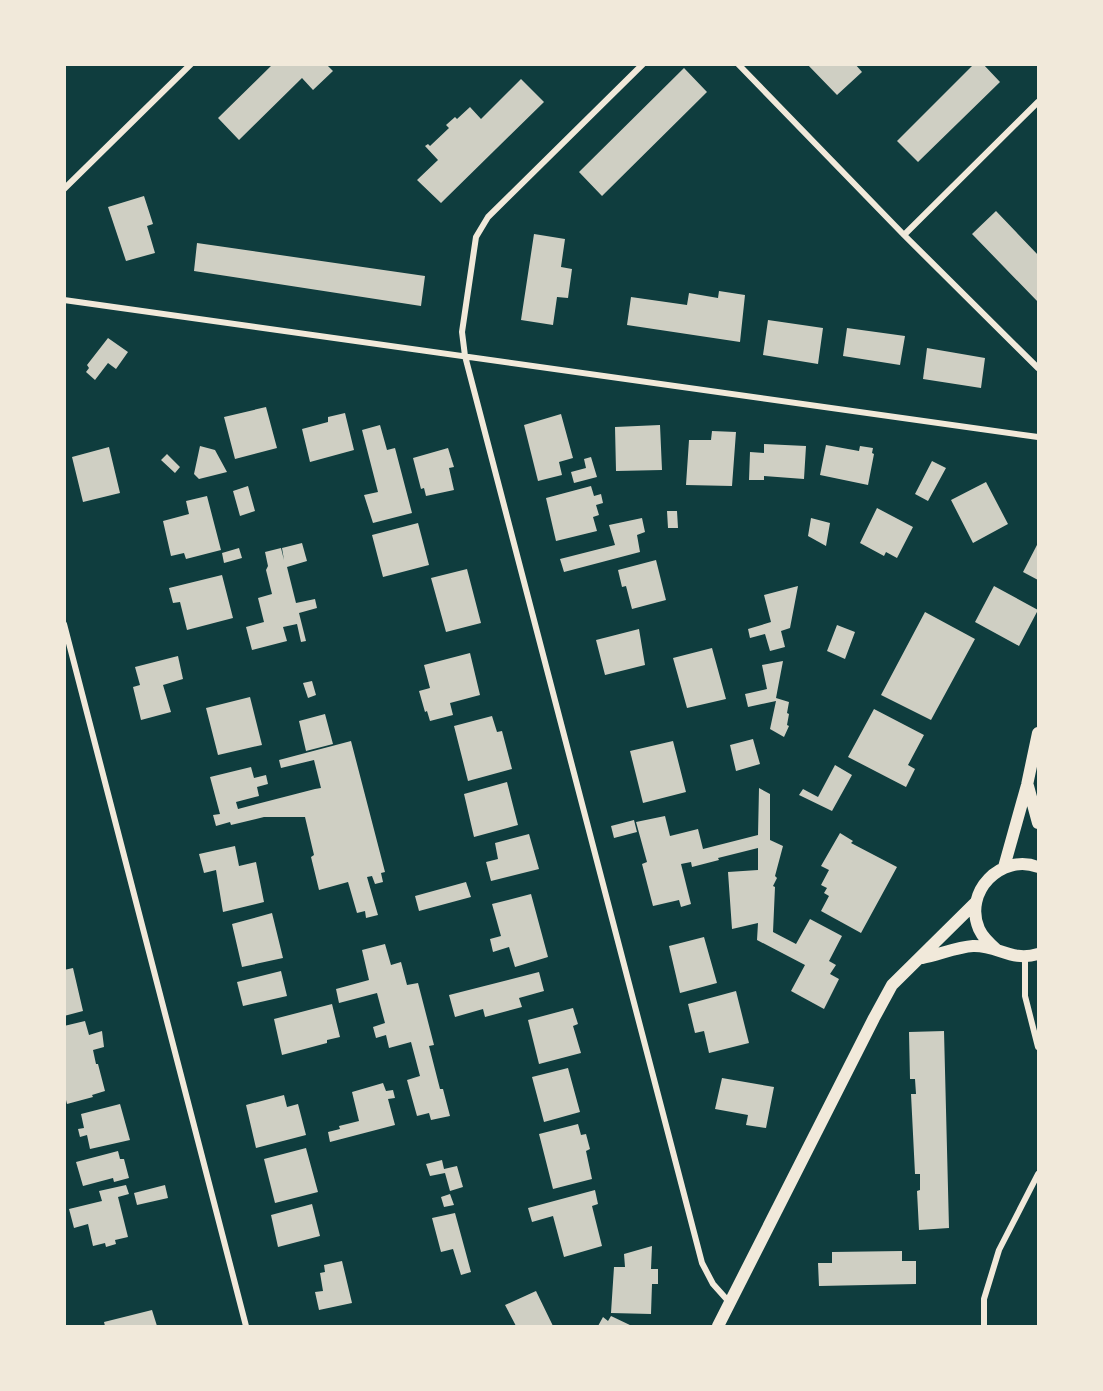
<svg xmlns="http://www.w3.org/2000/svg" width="1103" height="1391" font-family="Barlow,sans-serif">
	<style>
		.building { fill: #cfcfc3 }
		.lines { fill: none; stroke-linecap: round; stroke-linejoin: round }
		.minor { stroke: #f1e9da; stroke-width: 6 }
		.secondary { stroke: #f1e9da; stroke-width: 12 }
	</style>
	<rect width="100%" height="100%" fill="#0f3d3e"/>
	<path class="building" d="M273 64H326L333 71 313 90 302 78 239 140 218 118Z
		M807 64H855L862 72 837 95Z
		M974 64H983L1000 82 918 162 897 141Z
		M684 68 707 92 602 196 579 172Z
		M521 79 544 102 441 203 417 180 438 160 425 146 428 144 430 146 449 128 446 125 455 117 457 119 470 107 481 119Z
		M144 196 153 224 147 226 155 253 126 261 108 207Z
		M996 211 1038 255V302L972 234Z
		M534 234 565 239 561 267 572 269 568 298 557 297 553 325 521 320Z
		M197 243 425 276 421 306 194 271Z
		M719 291 745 295 740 342 627 325 631 297 687 305 689 293 718 298Z
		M768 320 823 328 818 364 763 355Z
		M847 328 905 336 900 365 843 356Z
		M108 338 128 352 116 369 108 363 95 380 86 372 89 368 87 365Z
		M927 348 985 358 981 388 923 379Z
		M266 407 277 448 235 459 224 417Z
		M345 413 354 450 310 462 302 429 328 422V417Z
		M561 414 573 458 559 462 562 475 538 481 524 425Z
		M380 425 387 450 395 448 412 513 373 523 364 495 378 492 362 430Z
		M660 425 662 470 616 471 615 427Z
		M712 431 736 432 732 486 686 485 689 440H711Z
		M764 444 806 446 804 479 764 476V480H749L750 452 764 453Z
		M826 445 859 451 860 446 873 448 872 453 874 454 868 485 820 475Z
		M200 446 215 450 227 472 199 479 194 474Z
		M109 447 120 493 83 502 72 457Z
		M448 448 454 467 449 468 454 490 426 496 424 488 421 489 413 458Z
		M167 454 180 467 175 473 161 460Z
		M591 457 597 477 574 483 571 472 586 468 584 459Z
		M932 461 946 468 928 501 915 494Z
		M986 482 1008 524 973 543 951 500Z
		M248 486 255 511 240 516 233 491Z
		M591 486 594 496 601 494 603 503 596 505 599 515 593 517 597 531 556 541 546 498Z
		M207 496 221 550 186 559 184 553 171 556 163 521 189 514 186 501Z
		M877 508 913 527 897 558 886 552 884 556 860 543Z
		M667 511H677L678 528H668Z
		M642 518 645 532 637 535 640 552 564 572 560 559 615 545 609 525Z
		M811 518 830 523 826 546 808 536Z
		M418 523 429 565 383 577 372 535Z
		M302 543 307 561 287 567 296 603 315 599 317 608 299 613 306 641 301 642 297 624 283 627 287 641 252 650 246 627 264 622 258 598 272 594 266 570 268 566 265 552 281 548 284 560 282 548Z
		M1038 543V580L1023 572Z
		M239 548 242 558 224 563 222 553Z
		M656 560 666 600 632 609 626 586 622 587 618 570Z
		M467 569 481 623 446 632 431 578Z
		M222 575 233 618 187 630 180 602 173 603 169 588Z
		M798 586 790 628 781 631 785 647 770 651 765 634 750 638 748 629 771 622 764 595Z
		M994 586 1038 610 1019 646 975 622Z
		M925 612 975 639 931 720 881 695Z
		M837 625 855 632 845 659 827 651Z
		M639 629 645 665 605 675 596 640Z
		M712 648 726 699 687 708 673 658Z
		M470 653 480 695 450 703 453 715 430 721 427 711 425 712 419 691 430 688 424 665Z
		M178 656 183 679 163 685 171 712 141 720 133 687 140 685 135 667Z
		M783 661 776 698 789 702 787 713 789 714 787 725 789 726 784 737 770 729 776 701 748 707 745 694 767 689 762 665Z
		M312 681 316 695 308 698 303 683Z
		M250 697 262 745 218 755 206 708Z
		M874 709 924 735 908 765 915 769 906 787 848 757Z
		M325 714 333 744 306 751 299 721Z
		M492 716 497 732 502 731 512 769 468 781 454 726Z
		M753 739 760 764 736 771 730 745Z
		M351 741 385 872 381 873 383 882 375 884 372 876 367 877 378 915 366 918 365 911 357 913 348 882 319 890 311 857 314 855 305 817H264L231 825 230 822 216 826 213 815 220 814 210 777 251 767 254 778 266 775 268 784 257 787 259 796 236 802 238 809 315 789 321 788 314 760 281 768 279 760Z
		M673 741 686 792 643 803 630 751Z
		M835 765 852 775 832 811 799 795 803 789 818 797Z
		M507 782 518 825 474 837 464 794Z
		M759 788 770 794V840L783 846 775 876 777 878 773 886 775 887 773 932 796 944 810 919 842 936 829 961 836 965 830 974 839 979 824 1009 791 991 805 965 757 940 758 923 732 929 728 872 758 870V848L718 858 719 860 692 867 691 862 681 864 691 904 681 907 679 900 653 906 642 864 647 862 636 822 665 816 670 836 698 829 703 849 758 835Z
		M634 820 637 832 614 838 611 826Z
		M840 833 853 841 851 843 897 867 861 933 821 911 829 896 824 893 827 888 821 885 829 870 821 866Z
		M529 834 539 869 491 881 486 862 498 859 495 843Z
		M235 846 239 866 256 862 264 902 223 912 216 870 204 873 199 854Z
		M466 882 471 897 419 911 415 896Z
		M531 894 548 957 515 967 509 947 493 952 490 939 501 936 492 904Z
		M272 913 283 958 242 967 232 924Z
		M704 937 717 983 680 993 669 946Z
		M385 944 391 965 401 962 407 985 418 983 434 1045 429 1046 440 1089H443L450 1116 431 1120 429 1113 417 1116 407 1080 420 1076 411 1042 389 1048 386 1035 376 1038 373 1027 385 1023 377 993 339 1003 336 989 369 980 362 950Z
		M73 968 83 1011 64 1016V970Z
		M281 971 287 996 243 1006 237 982Z
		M539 972 544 991 519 998 522 1007 485 1017 483 1009 455 1017 449 995Z
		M736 991 749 1043 709 1053 704 1031 695 1033 688 1004Z
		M332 1004 340 1037 327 1040V1043L282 1055 274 1019Z
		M573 1008 578 1024 573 1026 581 1053 539 1064 528 1020Z
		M85 1021 89 1035 102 1031 104 1047 93 1050 96 1064H98L105 1091 92 1095 93 1097 67 1104 66 1100H64V1026Z
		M944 1031 949 1228 919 1230 917 1191 920 1190V1174H915L911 1094H916L915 1079H910L909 1032Z
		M568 1068 580 1112 544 1122 532 1077Z
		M722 1078 774 1087 766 1128 746 1125 748 1115 715 1109Z
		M383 1083 386 1091 393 1090 395 1098 388 1099 395 1125 330 1142 328 1132 340 1129 339 1126 359 1121 352 1092Z
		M284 1095 287 1107 298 1104 306 1135 256 1148 246 1105Z
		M120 1104 130 1140 90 1149 87 1135 80 1137 78 1129 84 1128 81 1114Z
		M578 1124 581 1135 586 1134 590 1149 586 1151 592 1179 553 1189 539 1134Z
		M306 1148 318 1192 275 1203 264 1159Z
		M118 1151 120 1159H124L129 1178 114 1182 113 1178 83 1186 76 1162Z
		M442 1160 444 1169 457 1166 463 1187 450 1191 445 1173 430 1176 426 1164Z
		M126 1185 129 1194 118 1197 128 1237 115 1240 116 1244 106 1247 105 1243 93 1246 88 1224 74 1228 69 1209 102 1201 99 1191Z
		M165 1185 168 1198 137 1205 134 1193Z
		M595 1190 598 1204 592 1206 602 1246 564 1257 553 1216 532 1222 528 1208Z
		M450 1194 454 1205 444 1207 441 1197Z
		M312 1204 320 1236 278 1247 271 1215Z
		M455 1213 471 1272 461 1275 453 1249 441 1252 432 1218Z
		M652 1246 651 1269H658V1284H652L651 1314 611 1313 614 1267H625L624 1254Z
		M902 1251V1261H916V1284L819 1286 818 1263H832V1252Z
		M342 1261 352 1303 319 1310 315 1292 323 1291 320 1273 325 1272 324 1265Z
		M536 1291 553 1326H516L505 1305Z
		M152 1310 157 1326H105L104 1322Z
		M611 1316 632 1326H598L603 1317 608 1321Z"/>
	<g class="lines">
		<path class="minor" d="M643 64 488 217 476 237 462 332 465 356 702 1263 713 1284 730 1303
			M738 64 904 235 1038 368
			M64 189 191 64
			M904 235 1038 102
			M64 300 1038 437
			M64 624 246 1326
			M1025 957V996L1038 1047
			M984 1326V1299L999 1250 1038 1174"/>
		<path class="secondary" d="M1028 786 1038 823
			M1004 867 1027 785 1038 733
			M997 950C990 944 983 938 979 929 963 892 1001 853 1038 867
			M922 958C938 955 957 947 973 946 998 945 1011 962 1038 954
			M718 1326 874 1018 892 985 976 902"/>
	</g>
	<rect width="1103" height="1391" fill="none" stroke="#f1e9da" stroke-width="132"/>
</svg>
